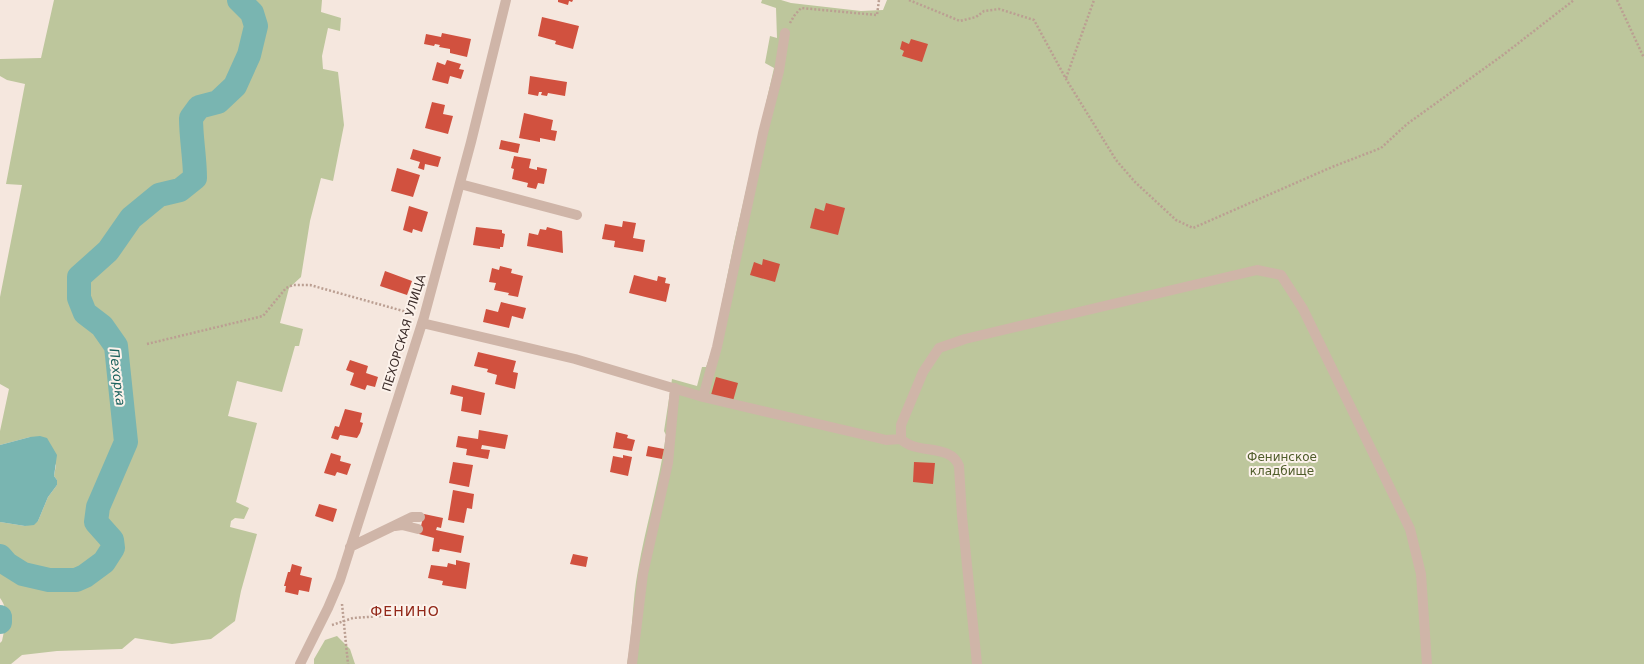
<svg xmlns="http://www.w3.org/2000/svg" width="1644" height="664" font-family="'DejaVu Sans',sans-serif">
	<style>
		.green { fill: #bdc69c }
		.water { fill: #79b5b1 }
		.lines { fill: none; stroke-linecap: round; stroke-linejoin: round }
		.river { stroke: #79b5b1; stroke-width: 24 }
		.building { fill: #d1513f }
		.path { stroke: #bb9f92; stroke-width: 2.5; stroke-dasharray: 2 2; stroke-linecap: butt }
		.minor { stroke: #cfb5a8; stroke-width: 10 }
		.labels { text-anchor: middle; stroke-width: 4; stroke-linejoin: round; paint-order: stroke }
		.street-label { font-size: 12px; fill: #3b2c29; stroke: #fcf2eb }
		.park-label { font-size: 12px; fill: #4f5c2a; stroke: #fcf2eb }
		.water-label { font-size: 13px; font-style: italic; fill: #1a615d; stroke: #fcf2eb }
		.quarter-label { font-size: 14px; letter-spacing: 1px; fill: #922819; stroke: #fcf2eb }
	</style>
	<rect width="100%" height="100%" fill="#f5e7de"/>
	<path class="green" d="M54 0H322L321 12 341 18 340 31 328 28 322 56 323 69 338 72 344 125 333 181 321 178 310 221 301 277 289 288 280 323 303 329 299 346H295L282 392 237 381 228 416 257 423 236 502 249 508 244 519 235 518 231 521 230 527 257 534 241 591 235 621 211 639 172 644 135 638 122 649 57 651 22 655 11 664H0V643L2 641C5 626 10 611 0 598V522L25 526 38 521 48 497 57 485V480L54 476 56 465 30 437 0 445V431L9 389 0 384V297L22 185 6 184 25 84 7 80 0 76V59L41 58Z
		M762 0H781L791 3 861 11 883 10 887 0H1644V664H627C633 633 632 601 638 570 646 524 660 480 666 435L664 431 672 379 697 386 702 367H706L713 347 734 243 774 68 765 63 770 36 777 38 776 8 761 3Z
		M337 636 350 649 355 664H314V659L325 640Z"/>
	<path class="water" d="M40 436 47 438 57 455 54 476 57 480V485L48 497 38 521 34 525 25 526 0 522V445L30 437Z"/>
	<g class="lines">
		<path class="river" d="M0 556 7 564 23 574 49 580H76L85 576 104 562 113 548 112 540 96 522 98 507 126 442 116 346 102 326 85 313 79 298V277L108 251 131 218 159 195 180 190 195 178C195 158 191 138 191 118L199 107 218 102 235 86 249 55 256 26 252 13 239 0
			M0 617V622"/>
	</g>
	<path class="building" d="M558 0H573L572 2 569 1 568 5 558 2Z
		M542 17 579 26 573 49 555 44 556 41 538 36Z
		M442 33 471 39 467 57 450 53V49L439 47 440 45 435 44 434 46 424 44 426 34 441 37Z
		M911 39 928 44 922 62 902 56 904 51 900 49 902 41 909 44Z
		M447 60 461 64 459 69 464 70 461 79 450 76 448 84 432 80 437 62 445 65Z
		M530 76 567 82 565 96 548 93 547 96 541 95 542 92H539L538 96 528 94Z
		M432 102 445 105 443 114 453 116 448 134 425 128Z
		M524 113 553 120 551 130 557 131 555 141 540 138V142L519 138Z
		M501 140 520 144 518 153 499 149Z
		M413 149 441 157 438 167 425 164 424 170 418 168 420 162 410 159Z
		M514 156 531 159 529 168 537 170V167L547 169 544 184 538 183 536 189 527 187 528 183 512 179 514 169 511 168Z
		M397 168 420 175 413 197 391 191Z
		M826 203 845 208 838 235 810 228 815 208 824 211Z
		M409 206 428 212 422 232 413 229 412 233 403 230Z
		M623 221 636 223 633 238 645 240 643 252 614 247 615 241 602 239 605 224 622 227Z
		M476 227 502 230V233L505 234 503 247H500V249L473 245Z
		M547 227 562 231 563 253 527 246 529 233 538 235 540 229 546 230Z
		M763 259 780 264 775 282 750 275 754 262 762 265Z
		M500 266 512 269 511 273 523 276 518 297 508 295 509 293 494 290 496 283 489 282 492 268 499 270Z
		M385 271 412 281 407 295 380 286Z
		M634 275 657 281 658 276 666 278 665 283 670 284 666 302 629 293Z
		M501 302 526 308 523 319 512 316 509 328 483 322 486 309 498 312Z
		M478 352 516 361 513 372 518 373 515 389 495 384 497 375 487 372 488 369 474 366Z
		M350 360 368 366 366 373 378 377 375 387 367 385 365 390 350 385 354 373 346 370Z
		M716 377 738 383 733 401 711 395Z
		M452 385 485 393 481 415 461 411 463 397 450 394Z
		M345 409 362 413 360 422 363 423 360 433 357 438 340 435 338 440 331 438 335 426 339 427Z
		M479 430 508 435 505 449 482 445 481 449 490 450 488 459 466 455 467 449 456 447 458 436 478 439Z
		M616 432 628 435 627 438 635 440 632 451 613 448Z
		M648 446 664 449 662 459 646 456Z
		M331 453 341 456 340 461 351 464 347 475 337 472 335 476 324 473Z
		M623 455 632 457 628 476 610 472 613 456 623 458Z
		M453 462 473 465 469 487 449 483Z
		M914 462 935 463 933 484 913 482Z
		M453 490 474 494 472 509 467 508 464 523 448 520Z
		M319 504 337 509 333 522 315 516Z
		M424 514 443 518 441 528 437 527 436 530 464 536 461 553 440 549 439 552 432 551 434 538 419 534Z
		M573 554 588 557 586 567 570 564Z
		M456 560 470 563 466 589 442 585 443 581 428 578 431 565 447 567 448 563 456 565Z
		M292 564 302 567 300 575 312 578 309 592 299 590 298 595 285 592 286 586H284L288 572H290Z"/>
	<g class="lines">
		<path class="path" d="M909 0 960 21 976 17 984 11 999 9 1034 20 1066 79 1116 160 1135 182 1176 220 1193 228 1332 167 1381 148 1407 124 1503 55 1574 0
			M1617 0 1644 58
			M790 23 794 16 801 8 877 15 879 0
			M1066 78 1094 0
			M147 344 263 316 286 288 293 285H310L414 314
			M342 604 348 664
			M332 625 353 618 397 615"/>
		<path class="minor" d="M460 184 577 215
			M422 323 575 359 703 397 878 438 886 440 901 439
			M703 397 717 347 763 133 779 71 785 33
			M395 526 402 525 418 529
			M350 547 412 517H420
			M300 664 328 608 340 580 424 317 471 142 506 0
			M632 664 643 574 668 463 675 388
			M977 664 962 516 959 466C951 443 916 455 901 439V425L923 372 939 348 965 339 1257 270 1281 275 1303 309 1410 529 1421 574 1427 664"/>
	</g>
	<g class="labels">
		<g class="street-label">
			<text transform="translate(404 333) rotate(-73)" y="4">ПЕХОРСКАЯ УЛИЦА</text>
		</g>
		<g class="park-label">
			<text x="1282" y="461">Фенинское<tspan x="1282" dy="14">кладбище</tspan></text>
		</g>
		<g class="water-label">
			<text transform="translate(118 377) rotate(83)" y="5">Пехорка</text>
		</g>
		<g class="quarter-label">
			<text x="405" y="616">ФЕНИНО</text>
		</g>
	</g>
</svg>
